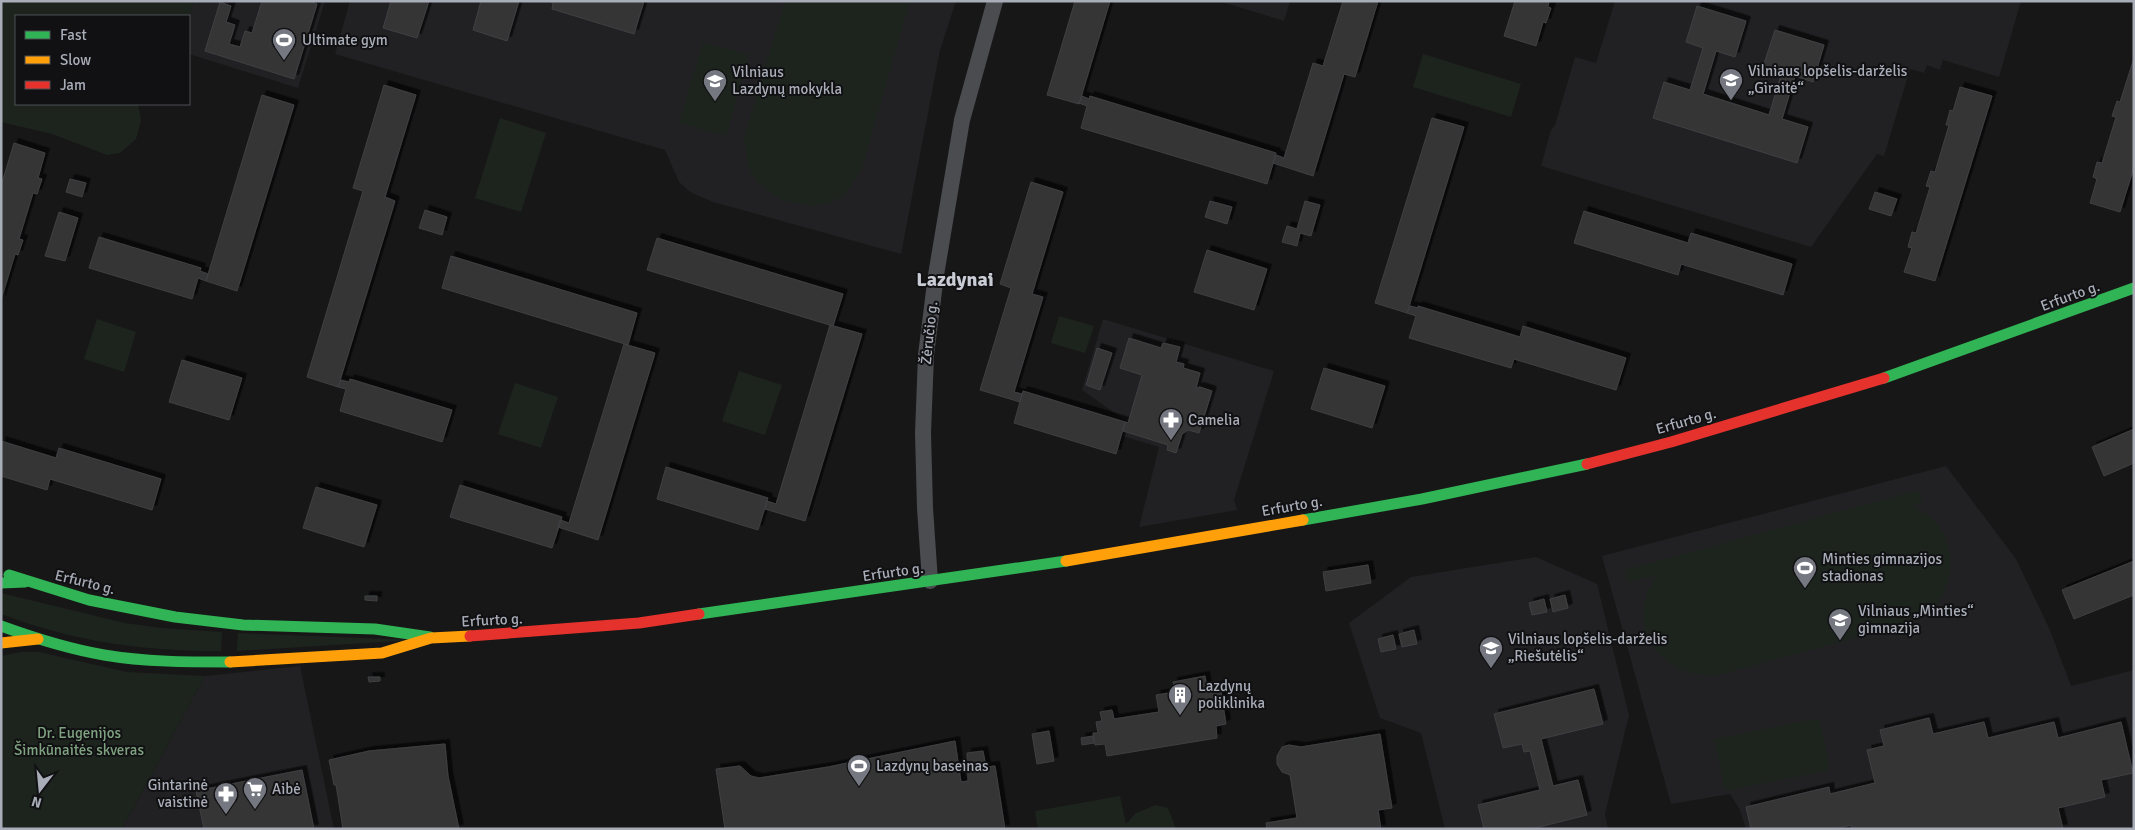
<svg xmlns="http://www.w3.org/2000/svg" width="2135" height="830" font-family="Signika,sans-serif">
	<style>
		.built { fill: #212123 }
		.green { fill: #1d241e }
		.building { fill: #353536; stroke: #3f4043; filter: url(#shadow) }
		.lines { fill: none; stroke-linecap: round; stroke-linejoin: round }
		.street { stroke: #4b4c50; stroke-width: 16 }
		.fast { stroke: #30b455; stroke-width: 11 }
		.slow { stroke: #ff9f0a; stroke-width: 11 }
		.jam { stroke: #e5322d; stroke-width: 11 }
		.labels { text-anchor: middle; stroke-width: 4; stroke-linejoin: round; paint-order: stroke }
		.poi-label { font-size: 15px; fill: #a8adb8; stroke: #111113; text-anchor: start }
		.street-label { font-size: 15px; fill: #a8adb8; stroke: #111113 }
		.park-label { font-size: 15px; fill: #7fa381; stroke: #111113 }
		.district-label { font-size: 20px; font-weight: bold; fill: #c9ccd4; stroke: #111113 }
	</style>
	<defs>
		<filter id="shadow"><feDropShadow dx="4.5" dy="-4.5" stdDeviation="0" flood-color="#0009"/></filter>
	</defs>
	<rect width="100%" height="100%" fill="#171717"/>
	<path class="built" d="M193 1H325L298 88 189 54V20Z
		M350 1H956L940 50 901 254 713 202 690 192 679 182 665 150 335 54Z
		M1219 1H1290L1284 21Z
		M1615 1H2021L1999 77 1943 60 1940 70 1927 65 1924 73 1910 69 1884 156 1877 154 1811 247 1541 166 1551 130 1555 125 1575 57 1596 63Z
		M1103 319 1274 371 1234 500 1237 510 1139 527 1159 447 1123 436 1126 421 1082 390Z
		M1946 466 2016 559 2050 630 2071 686 2134 670V829H1746L1740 810 1730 794 1671 804 1602 556Z
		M1536 557 1597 584 1629 715 1605 814 1608 829H1445L1421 733 1380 718 1349 623 1411 577Z
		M300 666 334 829H122L205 676Z"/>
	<path class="green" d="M1 1H193L189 20V16H16V104H138L141 120 136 139 120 153 107 155 52 134 1 122Z
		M785 1H910L862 168 846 194 830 203 812 206 782 200 758 183 748 166 744 137Z
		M703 42 749 55 726 136 679 123Z
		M1423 54 1521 84 1511 117 1413 87Z
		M500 118 546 133 521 212 475 198Z
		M1059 316 1094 326 1085 353 1051 343Z
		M97 319 136 332 124 372 84 359Z
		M739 371 782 385 765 435 722 421Z
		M515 383 558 397 541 448 498 434Z
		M1918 490 1922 502 1912 505C1919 510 1928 514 1934 520 1957 543 1955 585 1933 608 1925 616 1916 620 1906 624L1719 675C1675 679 1635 647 1645 600 1647 591 1652 584 1656 575L1628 583 1625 570Z
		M1 593 125 623 161 628 222 632 221 651C142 651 75 642 1 614Z
		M238 633 415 640 237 651Z
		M21 652H39L127 672 205 676 122 829H1V656Z
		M1819 718 1830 770 1725 791 1714 739Z
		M1120 796 1126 824 1136 813 1156 805 1168 808 1176 829H1038L1035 811Z"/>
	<path class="building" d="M262 1H309L317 4 294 79 205 51 220 2 231 6 226 22 235 25 229 44 240 47 245 31 252 33Z
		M391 1H429L417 38 383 28Z
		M481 1H519L507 41 473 30Z
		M549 1H644L634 34 552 9 553 3Z
		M1075 1H1110L1079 104 1047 95Z
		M1343 1H1378L1355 77 1344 74 1313 176 1273 163 1276 155 1284 158 1313 63 1323 66Z
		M1515 1H1549L1548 7 1551 8 1546 23 1543 22 1536 46 1504 36Z
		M1697 6 1746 21 1735 57 1716 51 1703 94 1769 115 1782 72 1763 67 1775 30 1824 45 1813 82 1795 76 1782 119 1808 127 1797 163 1653 118 1664 82 1690 90 1703 48 1686 42Z
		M2134 58V167L2120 212 2090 203 2097 179 2093 177 2097 162 2102 163 2116 117 2112 116 2117 101 2120 102Z
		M384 85 416 95 385 197 395 201 338 387 307 377 363 191 353 188Z
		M1960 87 1992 96 1935 281 1904 272 1912 248 1908 247 1912 232 1916 233 1930 187 1926 186 1931 171 1935 172 1949 125H1946L1950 110 1953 111Z
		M262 95 294 105 237 291 206 281Z
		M1082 96 1089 99 1090 96 1276 153 1267 184 1081 128 1087 106 1079 103Z
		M1432 118 1464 127 1407 313 1375 303Z
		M14 143 45 153 38 178 42 179 37 194 33 193 19 239 23 240 18 255 15 254 1 300V186Z
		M70 179 86 183 82 197 66 192Z
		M1031 182 1063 192 1032 294 1043 297 1014 392 1022 394 1020 402 980 390 1011 288 1000 284Z
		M1875 192 1897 199 1891 216 1869 209Z
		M1210 201 1232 207 1227 224 1205 217Z
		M1305 201 1320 205 1311 236 1300 233 1297 246 1282 242 1287 226 1297 229Z
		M425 210 447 217 442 235 419 228Z
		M1584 211 1688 243 1691 233 1792 264 1783 295 1681 264 1678 275 1574 243Z
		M59 212 78 218 65 261 45 256Z
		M99 237 201 268 200 271 208 274 206 281 198 278 192 299 89 268Z
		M657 238 843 294 833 326 647 270Z
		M1207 250 1267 269 1254 310 1194 292Z
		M451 256 637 313 628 345 442 288Z
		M1410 306 1418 308V306L1520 337 1523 326 1626 358 1616 390 1514 359 1511 368 1409 338 1416 316 1407 313Z
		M830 325 862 334 805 521 765 509 767 501 776 504Z
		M1129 338 1161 348 1163 343 1180 347 1176 362 1184 364 1183 368 1200 373 1196 388 1200 387 1212 391 1199 433 1188 430 1182 434 1176 453 1167 450 1168 445 1123 431 1125 422 1128 423 1142 375 1120 368Z
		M624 344 655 353 598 540 558 527 560 520 569 523Z
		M1097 348 1112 353 1100 390 1086 385Z
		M182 360 242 378 229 420 169 402Z
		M1324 368 1385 386 1372 428 1311 409Z
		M350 379 452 410 442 442 340 411 346 389 338 387 341 380 349 382Z
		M1023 391 1125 422 1116 454 1014 423Z
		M2134 429V463L2104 476 2092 447Z
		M1 441 56 458 59 448 161 479 152 510 50 479 47 490 1 476Z
		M666 467 768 498 758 530 657 499Z
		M460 485 562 517 552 548 450 517Z
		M316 487 377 505 364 547 303 528Z
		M2134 561V595L2074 619 2062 590Z
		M1368 565 1371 583 1326 591 1323 572Z
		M1565 595 1568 608 1553 612 1550 599Z
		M365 596H377V601L365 600Z
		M1544 599 1547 612 1532 615 1529 603Z
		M1414 630 1417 644 1402 647 1399 634Z
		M1393 635 1396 649 1381 652 1378 639Z
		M1205 676 1207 688 1220 686 1226 724 1216 726 1217 738 1107 756 1105 744 1095 745 1093 733H1098L1096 722 1102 721 1100 712 1112 710 1114 719 1159 712 1156 695 1175 692 1173 682Z
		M368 677H380V681L369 682Z
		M1594 689 1603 724 1541 739 1553 786 1578 780 1587 815 1531 829H1484L1478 805 1540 790 1530 751 1524 752 1522 744 1503 748 1494 714Z
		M1929 718 1933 734 1984 722 1988 738 2054 722 2058 738 2121 722 2133 773 2101 780 2105 797 2058 808 2063 829H1852L1851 825 1835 829H1751L1746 807 1829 787 1830 794 1875 783 1867 750 1884 746 1880 730Z
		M1049 731 1054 761 1037 764 1032 734Z
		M1380 734 1392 808 1378 810 1381 829H1267L1266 823 1297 818 1290 775 1282 772 1277 764V756L1282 747 1289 745 1301 747Z
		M1093 736 1094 743 1082 745 1081 738Z
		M955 741 961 782 968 781 967 753 983 751 986 767 995 766 1005 829H725L716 769 740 766 751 776 759 778 828 767Z
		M445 744 448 776 459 829H343L336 785H334L329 760 369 751Z
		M302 770 314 829H204L196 791Z"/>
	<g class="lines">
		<path class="street" d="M930 581 925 508 923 433 926 355 936 275 962 120 995 1"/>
		<path class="fast" d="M1884 378 2134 288
			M1303 520 1422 499 1587 464
			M9 575 89 600 175 617 243 625 375 629 430 637
			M1 583 25 582
			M699 614 1066 561
			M1 626C34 638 69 649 104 655 145 662 188 662 230 662"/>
		<path class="slow" d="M1066 561 1303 520
			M1 643 38 639
			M230 662 382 653 431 638 470 636"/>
		<path class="jam" d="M1587 464 1671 442 1884 378
			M470 636 639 623 699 614"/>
	</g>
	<defs>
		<g id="stadium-pin" transform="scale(1.25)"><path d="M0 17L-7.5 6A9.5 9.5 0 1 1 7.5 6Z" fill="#757880" stroke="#111113"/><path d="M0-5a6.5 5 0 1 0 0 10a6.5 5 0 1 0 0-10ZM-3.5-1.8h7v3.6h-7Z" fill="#fff"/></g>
		<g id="school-pin" transform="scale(1.25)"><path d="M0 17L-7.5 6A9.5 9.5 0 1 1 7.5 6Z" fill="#757880" stroke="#111113"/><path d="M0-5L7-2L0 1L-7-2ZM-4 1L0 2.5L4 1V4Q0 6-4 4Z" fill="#fff"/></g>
		<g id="pharmacy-pin" transform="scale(1.25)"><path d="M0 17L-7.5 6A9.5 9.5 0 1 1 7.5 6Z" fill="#757880" stroke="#111113"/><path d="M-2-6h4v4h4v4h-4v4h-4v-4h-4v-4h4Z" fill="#fff"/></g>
		<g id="building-pin" transform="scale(1.25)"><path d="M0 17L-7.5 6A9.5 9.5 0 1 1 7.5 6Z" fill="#757880" stroke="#111113"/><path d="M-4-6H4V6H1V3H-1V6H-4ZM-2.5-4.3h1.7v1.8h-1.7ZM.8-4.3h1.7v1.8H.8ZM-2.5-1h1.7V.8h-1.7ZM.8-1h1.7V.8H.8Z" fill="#fff"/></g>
		<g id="supermarket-pin" transform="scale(1.25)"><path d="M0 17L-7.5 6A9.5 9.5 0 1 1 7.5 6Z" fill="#757880" stroke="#111113"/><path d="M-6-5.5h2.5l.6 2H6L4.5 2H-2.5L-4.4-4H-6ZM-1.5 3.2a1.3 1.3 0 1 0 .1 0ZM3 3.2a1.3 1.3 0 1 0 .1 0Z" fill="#fff"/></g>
	</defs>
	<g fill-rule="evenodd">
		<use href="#stadium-pin" x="284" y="40"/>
		<use href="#school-pin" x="1731" y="80"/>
		<use href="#school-pin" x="715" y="81"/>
		<use href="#pharmacy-pin" x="1171" y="420"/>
		<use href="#stadium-pin" x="1805" y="568"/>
		<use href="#school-pin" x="1840" y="620"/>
		<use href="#school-pin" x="1491" y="648"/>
		<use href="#building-pin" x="1180" y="695"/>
		<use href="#stadium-pin" x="859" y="766"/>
		<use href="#supermarket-pin" x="255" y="789"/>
		<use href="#pharmacy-pin" x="226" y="794"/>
	</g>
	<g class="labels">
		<g class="poi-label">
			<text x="302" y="45">Ultimate gym</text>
			<text x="1748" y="76">Vilniaus lopšelis-darželis<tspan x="1748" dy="17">„Giraitė“</tspan></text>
			<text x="732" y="77">Vilniaus<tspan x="732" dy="17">Lazdynų mokykla</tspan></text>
			<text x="1188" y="425">Camelia</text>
			<text x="1822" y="564">Minties gimnazijos<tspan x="1822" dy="17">stadionas</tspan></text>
			<text x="1858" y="616">Vilniaus „Minties“<tspan x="1858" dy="17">gimnazija</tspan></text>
			<text x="1508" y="644">Vilniaus lopšelis-darželis<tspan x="1508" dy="17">„Riešutėlis“</tspan></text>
			<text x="1198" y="691">Lazdynų<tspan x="1198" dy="17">poliklinika</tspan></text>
			<text x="876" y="771">Lazdynų baseinas</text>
			<text x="208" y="790" text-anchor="end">Gintarinė<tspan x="208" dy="17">vaistinė</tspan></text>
			<text x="272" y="794">Aibė</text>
		</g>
		<g class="street-label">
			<text transform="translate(2070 296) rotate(-20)" y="5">Erfurto g.</text>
			<text transform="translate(929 333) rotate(-84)" y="5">Žėručio g.</text>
			<text transform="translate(1686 421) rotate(-16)" y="5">Erfurto g.</text>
			<text transform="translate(1292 506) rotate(-10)" y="5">Erfurto g.</text>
			<text transform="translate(893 572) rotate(-8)" y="5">Erfurto g.</text>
			<text transform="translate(85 582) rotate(14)" y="5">Erfurto g.</text>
			<text transform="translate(492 620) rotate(-3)" y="5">Erfurto g.</text>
		</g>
		<g class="park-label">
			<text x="79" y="738">Dr. Eugenijos<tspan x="79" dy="17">Šimkūnaitės skveras</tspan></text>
		</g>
		<g class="district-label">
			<text x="955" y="286">Lazdynai</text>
		</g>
	</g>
	<rect width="2135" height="830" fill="none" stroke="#a8adb8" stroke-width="5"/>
	<rect x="15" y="15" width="175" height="90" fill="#111113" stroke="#4d4f55"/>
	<rect x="25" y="31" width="25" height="8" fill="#30b455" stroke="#4d4f55"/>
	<text x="60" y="40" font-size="15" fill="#a8adb8">Fast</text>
	<rect x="25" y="56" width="25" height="8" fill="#ff9f0a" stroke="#4d4f55"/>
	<text x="60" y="65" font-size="15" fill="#a8adb8">Slow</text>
	<rect x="25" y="81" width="25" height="8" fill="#e5322d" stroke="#4d4f55"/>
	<text x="60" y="90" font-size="15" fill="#a8adb8">Jam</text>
	<g transform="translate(40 790) rotate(196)" stroke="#111113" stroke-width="4" paint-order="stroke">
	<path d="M0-4L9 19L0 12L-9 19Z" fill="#a8adb8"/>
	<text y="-8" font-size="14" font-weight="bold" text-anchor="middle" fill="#a8adb8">N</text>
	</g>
</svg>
